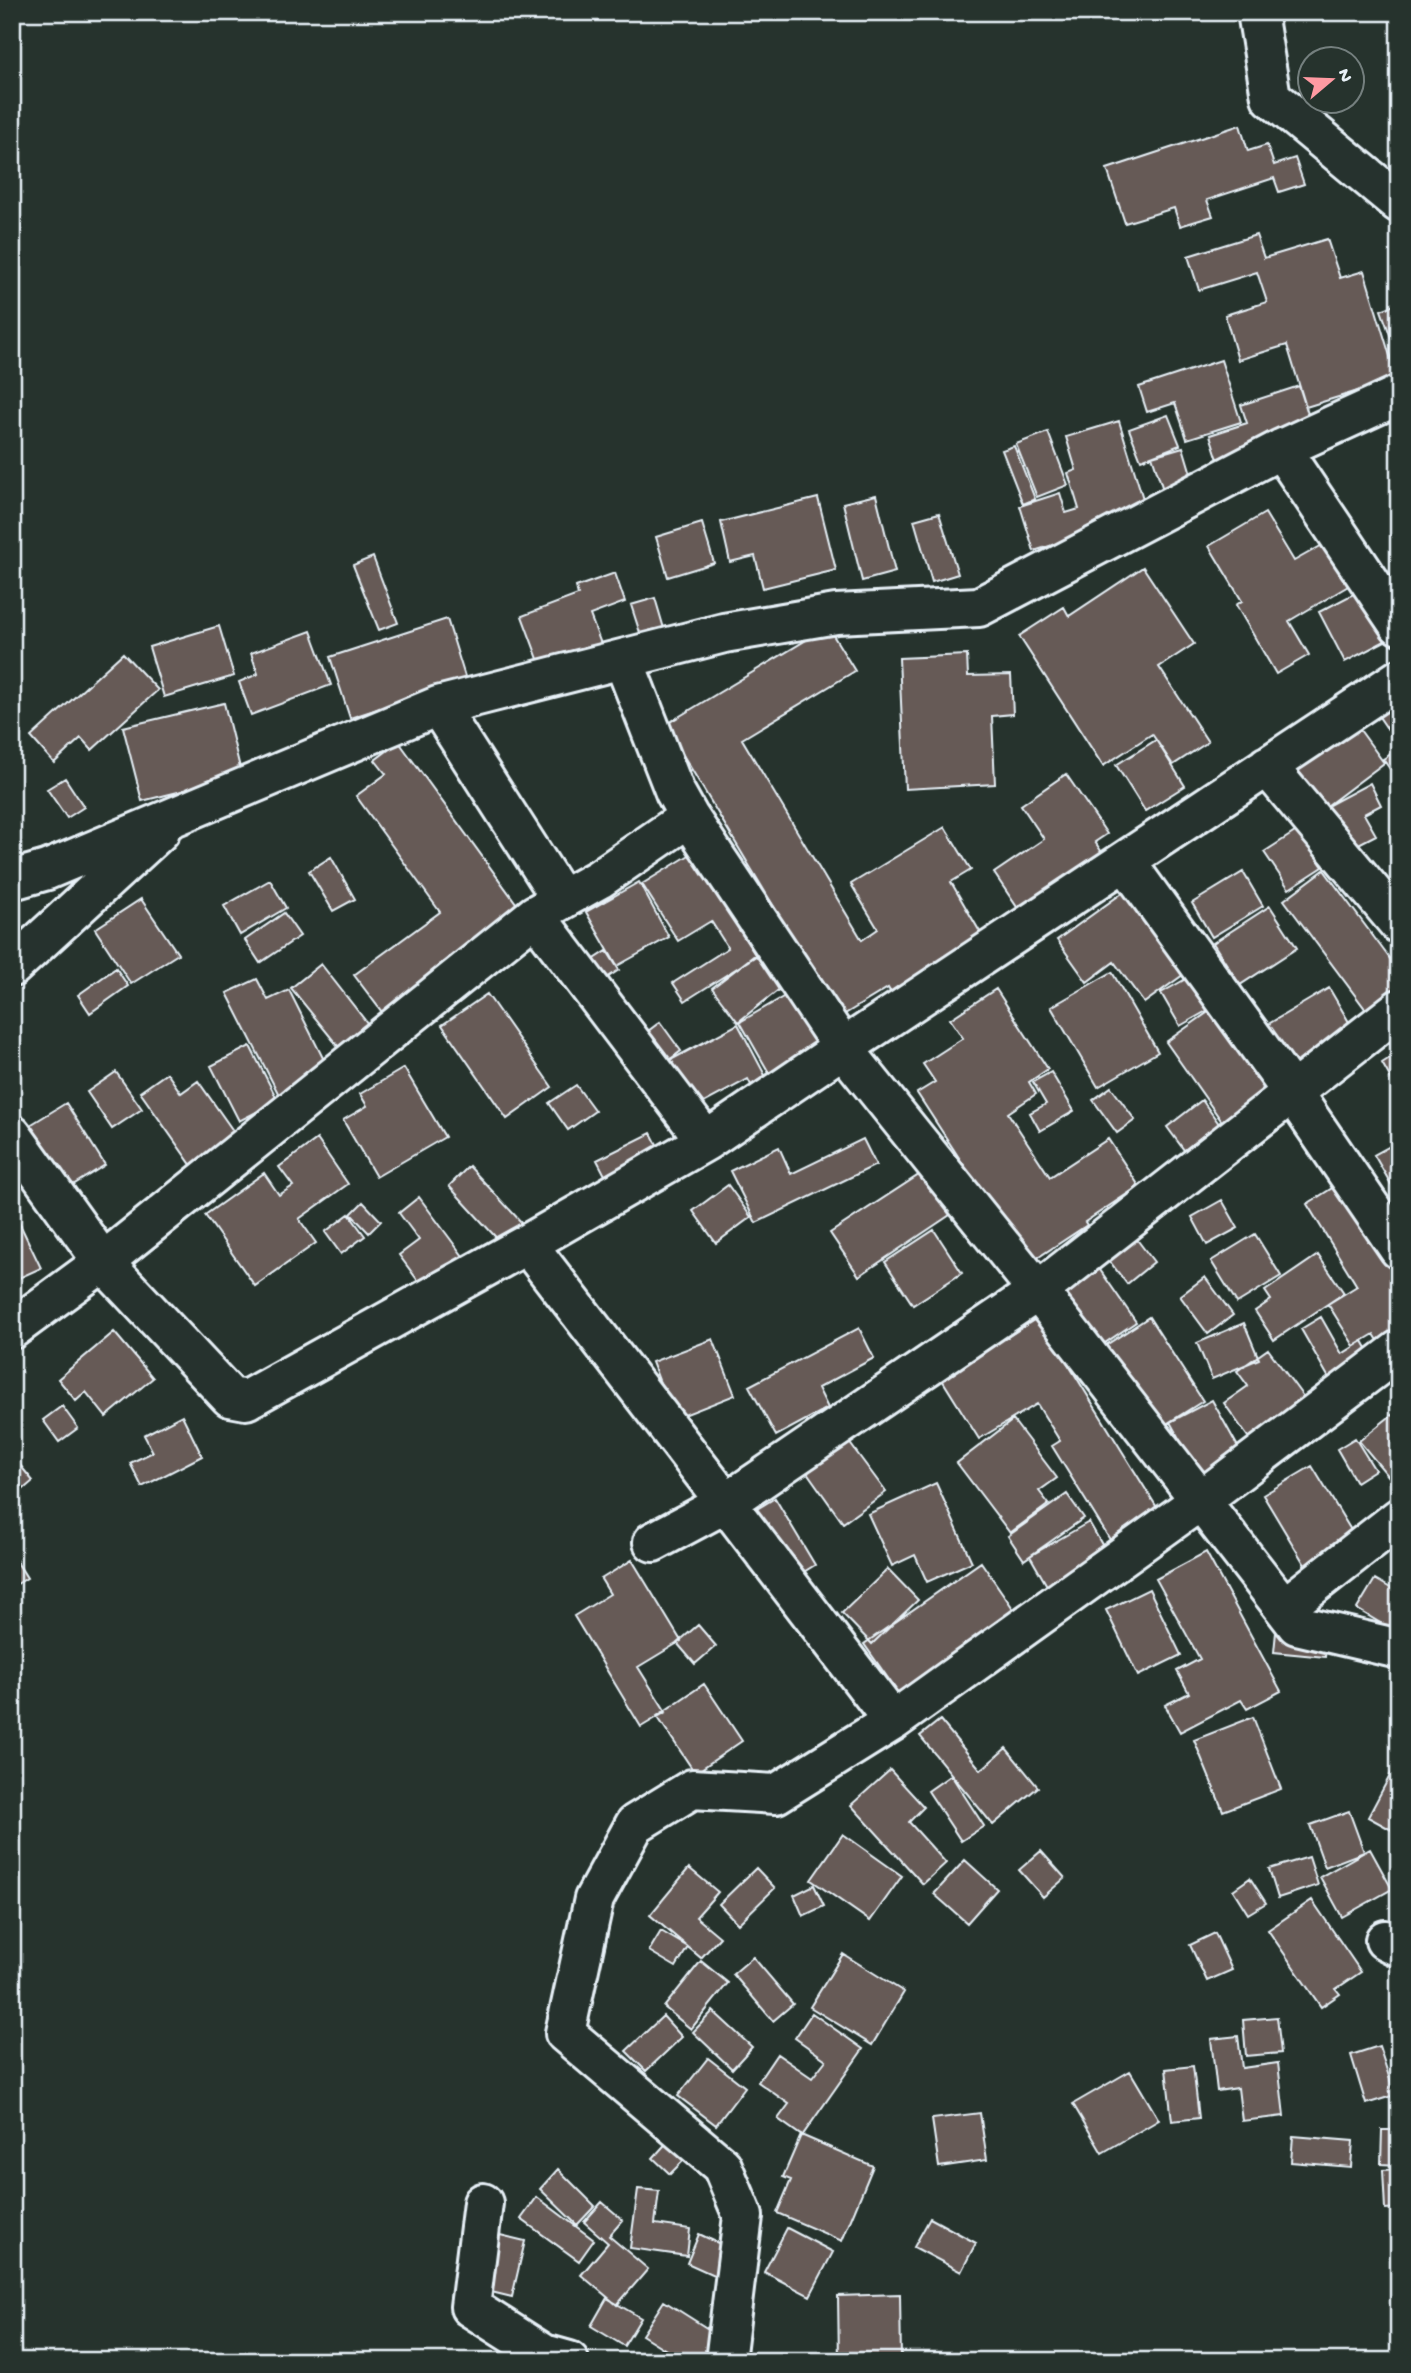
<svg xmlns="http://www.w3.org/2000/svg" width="1411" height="2373" font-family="'Gochi Hand',sans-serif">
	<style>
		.building { fill: #665a56; stroke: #e8f1f8; stroke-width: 2 }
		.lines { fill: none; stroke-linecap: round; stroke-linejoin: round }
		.minor-casing { stroke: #e8f1f8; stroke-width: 44 }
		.minor { stroke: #26332d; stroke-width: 38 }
	</style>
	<rect width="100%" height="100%" fill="#26332d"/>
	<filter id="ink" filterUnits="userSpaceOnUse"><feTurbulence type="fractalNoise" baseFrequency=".0143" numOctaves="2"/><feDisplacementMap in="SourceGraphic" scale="14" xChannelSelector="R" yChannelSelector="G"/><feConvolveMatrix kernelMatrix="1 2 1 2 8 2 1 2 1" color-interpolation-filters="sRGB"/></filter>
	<g filter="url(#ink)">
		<path class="building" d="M1240 125 1248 151 1267 145 1274 165 1295 158 1304 184 1279 192 1274 178 1207 200 1213 216 1180 226 1174 208 1125 223 1107 169Z
			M1256 235 1264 258 1327 239 1340 278 1364 271 1397 379 1306 407 1287 345 1238 360 1225 315 1267 302 1257 272 1199 290 1188 256Z
			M1399 303V359L1381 310Z
			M1221 360 1241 422 1187 439 1175 403 1147 412 1139 387Z
			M1299 386 1318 445 1223 475 1210 435 1247 423 1241 405Z
			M1168 415 1180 445 1141 460 1129 429Z
			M1119 421 1148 515 1034 551 1020 506 1060 493 1066 513 1079 509 1068 473 1076 470 1066 437Z
			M1048 432 1068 485 1037 497 1016 444Z
			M1014 446 1035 499 1023 504 1002 450Z
			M1183 447 1195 487 1165 496 1152 456Z
			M876 495 895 572 862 581 843 503Z
			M818 498 836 570 763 588 755 556 730 562 721 522Z
			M939 513 958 574 932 582 914 520Z
			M1265 513 1294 561 1326 543 1350 585 1289 621 1309 655 1276 674 1236 605 1242 601 1209 546Z
			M702 523 714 563 668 577 656 537Z
			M373 557 398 623 379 630 353 565Z
			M1143 567 1194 644 1159 667 1208 742 1173 765 1152 734 1103 766 1019 636 1064 607 1069 616Z
			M615 573 625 602 590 615 601 644 541 667 522 616 578 595 576 587Z
			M1359 591 1385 641 1345 662 1319 612Z
			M655 598 665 632 642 639 631 605Z
			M447 619 466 680 350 718 330 657Z
			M219 626 234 676 164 697 149 647Z
			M828 627 855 671 742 739 862 940 878 929 851 884 945 827 971 870 951 882 987 944 895 1000 888 988 840 1017 665 725Z
			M311 631 331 685 251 715 239 682 258 674 251 653Z
			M123 653 158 690 92 750 81 738 54 763 31 737Z
			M967 655 968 676 1011 675 1013 714 992 716 995 784 905 789 899 658Z
			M1399 690V746L1373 708Z
			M224 703 242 776 142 801 123 727Z
			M1352 719 1384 763 1320 811 1287 767Z
			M1156 740 1185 786 1145 811 1116 765Z
			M399 742 524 914 385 1016 354 975 440 912 356 796 386 774 375 760Z
			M1399 749V778L1397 779 1383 759Z
			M1066 774 1107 834 1095 842 1108 861 1025 919 994 873 1044 839 1021 805Z
			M65 778 84 807 67 818 47 789Z
			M1370 783 1381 805 1364 814 1376 835 1351 848 1327 806Z
			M1298 830 1323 867 1289 889 1264 852Z
			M691 854 756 956 685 1001 673 983 728 948 711 921 678 941 642 884Z
			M331 857 355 899 333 911 309 871Z
			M1324 870 1399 971V998L1372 1018 1284 900Z
			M1243 872 1263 906 1212 937 1192 903Z
			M270 880 286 908 240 935 224 906Z
			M639 882 669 937 617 966 586 912Z
			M1128 889 1187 972 1144 1003 1114 962 1087 982 1057 940Z
			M141 899 178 954 131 984 95 929Z
			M1270 906 1297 948 1240 985 1213 943Z
			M284 913 300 936 260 963 245 940Z
			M607 951 619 970 599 983 587 964Z
			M760 951 786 984 738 1022 712 988Z
			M321 964 375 1033 346 1056 291 988Z
			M116 968 128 986 90 1013 78 995Z
			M1112 972 1158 1052 1098 1087 1051 1007Z
			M1191 976 1210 1009 1180 1026 1161 993Z
			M257 979 268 1000 289 990 330 1072 280 1097 227 993Z
			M1329 988 1356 1034 1293 1072 1265 1026Z
			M996 989 1048 1069 1029 1082 1036 1094 1008 1113 1050 1177 1108 1139 1139 1186 1085 1222 1087 1225 1028 1264 917 1093 935 1082 923 1064 963 1038 950 1019Z
			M790 993 822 1048 772 1078 740 1022Z
			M487 994 552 1087 507 1119 442 1025Z
			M1214 1008 1270 1089 1223 1123 1166 1042Z
			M660 1022 681 1051 652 1073 631 1044Z
			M738 1024 767 1079 752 1087 748 1079 689 1111 665 1063Z
			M250 1046 278 1101 239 1121 211 1066Z
			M1399 1052V1093L1382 1063Z
			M404 1068 445 1137 376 1177 343 1120 367 1106 360 1094Z
			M116 1072 142 1109 112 1129 87 1092Z
			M1051 1072 1074 1111 1040 1131 1030 1113 1046 1104 1033 1082Z
			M167 1073 181 1093 198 1081 236 1135 192 1166 140 1092Z
			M576 1085 595 1111 568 1130 549 1103Z
			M1111 1087 1135 1120 1117 1133 1093 1100Z
			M1202 1100 1222 1128 1187 1154 1167 1127Z
			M66 1103 105 1165 60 1193 22 1130Z
			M651 1133 664 1158 610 1185 597 1160Z
			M317 1139 348 1184 299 1219 316 1243 255 1286 205 1215 264 1173 279 1195 293 1186 279 1167Z
			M863 1139 876 1165 756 1223 730 1171 779 1147 791 1174Z
			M1392 1145 1399 1156V1179L1391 1184 1374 1155Z
			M469 1166 523 1224 502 1244 449 1186Z
			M922 1173 950 1215 859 1276 830 1233Z
			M1345 1180 1399 1268V1342L1384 1350 1374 1334 1354 1346 1328 1304 1357 1286 1307 1204Z
			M728 1185 751 1217 716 1243 693 1211Z
			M419 1197 474 1271 433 1301 399 1255 419 1240 399 1213Z
			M1222 1200 1238 1228 1207 1245 1192 1217Z
			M363 1202 381 1221 369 1233 351 1214Z
			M349 1214 365 1236 341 1254 325 1232Z
			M16 1216 41 1268 19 1278 12 1264V1218Z
			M1129 1229 1154 1262 1127 1284 1101 1250Z
			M934 1230 962 1273 913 1305 885 1262Z
			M1255 1234 1281 1276 1237 1303 1211 1261Z
			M1089 1254 1136 1322 1087 1355 1040 1287Z
			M1318 1255 1344 1293 1274 1340 1255 1311 1271 1300 1265 1291Z
			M1205 1277 1233 1315 1208 1334 1180 1296Z
			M1039 1317 1161 1514 1112 1543 1052 1446 1060 1441 1037 1404 979 1439 941 1378Z
			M1149 1317 1203 1401 1147 1436 1094 1353Z
			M1321 1317 1342 1354 1363 1341 1376 1364 1334 1387 1301 1329Z
			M1244 1323 1259 1359 1212 1379 1197 1343Z
			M859 1328 874 1358 818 1388 828 1408 776 1436 749 1386Z
			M114 1332 153 1378 106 1417 86 1392 76 1401 58 1379Z
			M713 1339 735 1395 674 1419 652 1362Z
			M1268 1349 1313 1410 1258 1451 1224 1403 1248 1386 1237 1371Z
			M1212 1400 1243 1456 1202 1480 1170 1422Z
			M62 1406 78 1428 59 1442 43 1420Z
			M1398 1410 1399 1411V1489L1359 1441Z
			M182 1415 202 1456 142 1487 130 1463 153 1452 144 1435Z
			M1013 1420 1057 1478 1039 1491 1049 1504 1010 1533 957 1463Z
			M846 1438 886 1492 843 1523 804 1468Z
			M1355 1438 1375 1470 1356 1482 1337 1449Z
			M15 1459 33 1481 12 1499V1462Z
			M1312 1466 1360 1545 1311 1575 1263 1495Z
			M936 1483 972 1562 927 1582 915 1555 892 1566 868 1514Z
			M1067 1494 1084 1518 1024 1560 1008 1536Z
			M775 1498 815 1565 792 1579 752 1512Z
			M1089 1522 1109 1557 1050 1591 1030 1556Z
			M1206 1552 1281 1691 1247 1709 1241 1700 1180 1732 1165 1705 1189 1693 1177 1671 1200 1659 1156 1579Z
			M12 1554 27 1578 12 1587Z
			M632 1560 681 1641 638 1667 666 1712 641 1727 574 1616 610 1594 601 1579Z
			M981 1562 1021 1620 904 1701 864 1644Z
			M888 1569 918 1600 872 1644 842 1613Z
			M1375 1579 1399 1593V1634L1357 1609Z
			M1149 1589 1181 1655 1138 1676 1106 1610Z
			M1277 1622 1328 1628 1325 1657 1274 1652Z
			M698 1625 716 1646 695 1664 677 1643Z
			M704 1684 742 1741 695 1773 657 1716Z
			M1253 1717 1281 1789 1223 1811 1194 1740Z
			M940 1720 981 1770 1006 1748 1038 1787 993 1825 920 1736Z
			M1394 1768 1399 1770V1834L1368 1817Z
			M890 1770 924 1807 909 1822 946 1863 923 1884 851 1805Z
			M951 1775 984 1826 961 1841 928 1791Z
			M1349 1811 1364 1852 1325 1867 1310 1825Z
			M843 1834 902 1876 870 1921 811 1880Z
			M1370 1849 1392 1889 1342 1917 1320 1877Z
			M1041 1851 1065 1878 1043 1897 1019 1870Z
			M1309 1857 1318 1885 1278 1898 1269 1869Z
			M965 1860 997 1889 967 1923 934 1894Z
			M689 1868 718 1892 696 1917 720 1937 701 1958 650 1915Z
			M756 1868 775 1888 738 1924 719 1904Z
			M1250 1878 1266 1903 1248 1914 1233 1890Z
			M814 1885 824 1906 803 1916 794 1895Z
			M1312 1900 1361 1972 1336 1989 1340 1994 1321 2007 1268 1930Z
			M661 1931 688 1947 676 1967 649 1951Z
			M1215 1933 1232 1970 1207 1981 1190 1945Z
			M843 1954 904 1992 872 2045 810 2007Z
			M753 1957 793 2004 773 2021 733 1974Z
			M701 1961 728 1983 691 2029 664 2007Z
			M713 2011 752 2047 732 2069 693 2032Z
			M812 2013 863 2049 802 2136 778 2119 789 2104 758 2082 777 2054 812 2078 826 2060 795 2038Z
			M663 2016 682 2037 646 2071 626 2051Z
			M1277 2017 1281 2053 1246 2056 1243 2020Z
			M1238 2036 1242 2068 1278 2063 1284 2116 1242 2121 1238 2088 1217 2091 1211 2039Z
			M1379 2046 1395 2095 1366 2104 1351 2055Z
			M708 2058 745 2087 716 2125 678 2096Z
			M1193 2066 1199 2118 1172 2121 1166 2069Z
			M1130 2071 1159 2120 1102 2153 1073 2104Z
			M980 2113 987 2160 939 2167 932 2119Z
			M1382 2130H1399V2165L1381 2164Z
			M801 2135 873 2166 842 2241 777 2213 791 2180 783 2177Z
			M1293 2136 1353 2141 1351 2167 1291 2162Z
			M671 2138 689 2155 670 2174 653 2158Z
			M558 2169 595 2206 577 2225 540 2189Z
			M1399 2169V2208L1385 2209 1383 2170Z
			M638 2189 659 2191 655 2224 690 2229 687 2256 630 2248Z
			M537 2197 594 2240 579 2261 521 2219Z
			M602 2202 623 2220 609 2236 648 2269 617 2305 581 2275 608 2243 584 2222Z
			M930 2218 976 2243 961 2272 914 2247Z
			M787 2228 833 2252 810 2296 764 2272Z
			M496 2234 525 2241 512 2297 483 2290Z
			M699 2234 752 2259 740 2287 687 2263Z
			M900 2294 901 2361H839L838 2296Z
			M607 2298 641 2318 624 2346 591 2326Z
			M664 2301 724 2339 710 2361H684L642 2335Z"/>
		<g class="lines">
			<g class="minor-casing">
				<path id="minor" d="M1257 12 1271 97 1399 203
					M1281 449 1399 625
					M623 659 675 792 689 817 843 1048 1038 1291 1297 1625 1399 1649
					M438 706 562 900
					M1267 766 1399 924
					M1125 861 1292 1092 1399 1249
					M12 880 47 870 438 706 724 633 836 614 979 607 1281 449 1399 395
					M535 915 706 1141 843 1048 1399 679
					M12 967 160 831
					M12 1135 103 1262 230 1397 246 1400 527 1244 706 1141
					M527 1244 726 1503 653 1542
					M12 1329 103 1262 535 915 599 879 689 817
					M1284 1608 1399 1518
					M893 1721 726 1503 1038 1291 1399 1009
					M1385 1940 1399 1947
					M483 2203 470 2307 544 2354 569 2361
					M725 2361 743 2216 722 2166 565 2033 594 1899 635 1824 692 1789 776 1794 893 1721 1201 1500 1399 1350"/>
			</g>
			<use href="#minor" class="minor"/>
		</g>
	</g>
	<rect width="1411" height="2373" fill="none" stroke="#26332d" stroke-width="42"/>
	<rect x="21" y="21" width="1369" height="2331" fill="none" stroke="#e8f1f8" stroke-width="2.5" filter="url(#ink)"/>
	<g transform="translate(1331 80) rotate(71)"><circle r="33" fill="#26332d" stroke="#747f7e" stroke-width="2"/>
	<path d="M0-5L12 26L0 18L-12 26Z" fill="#ff9aa2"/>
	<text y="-10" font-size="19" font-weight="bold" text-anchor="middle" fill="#e8f1f8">N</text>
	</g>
</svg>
